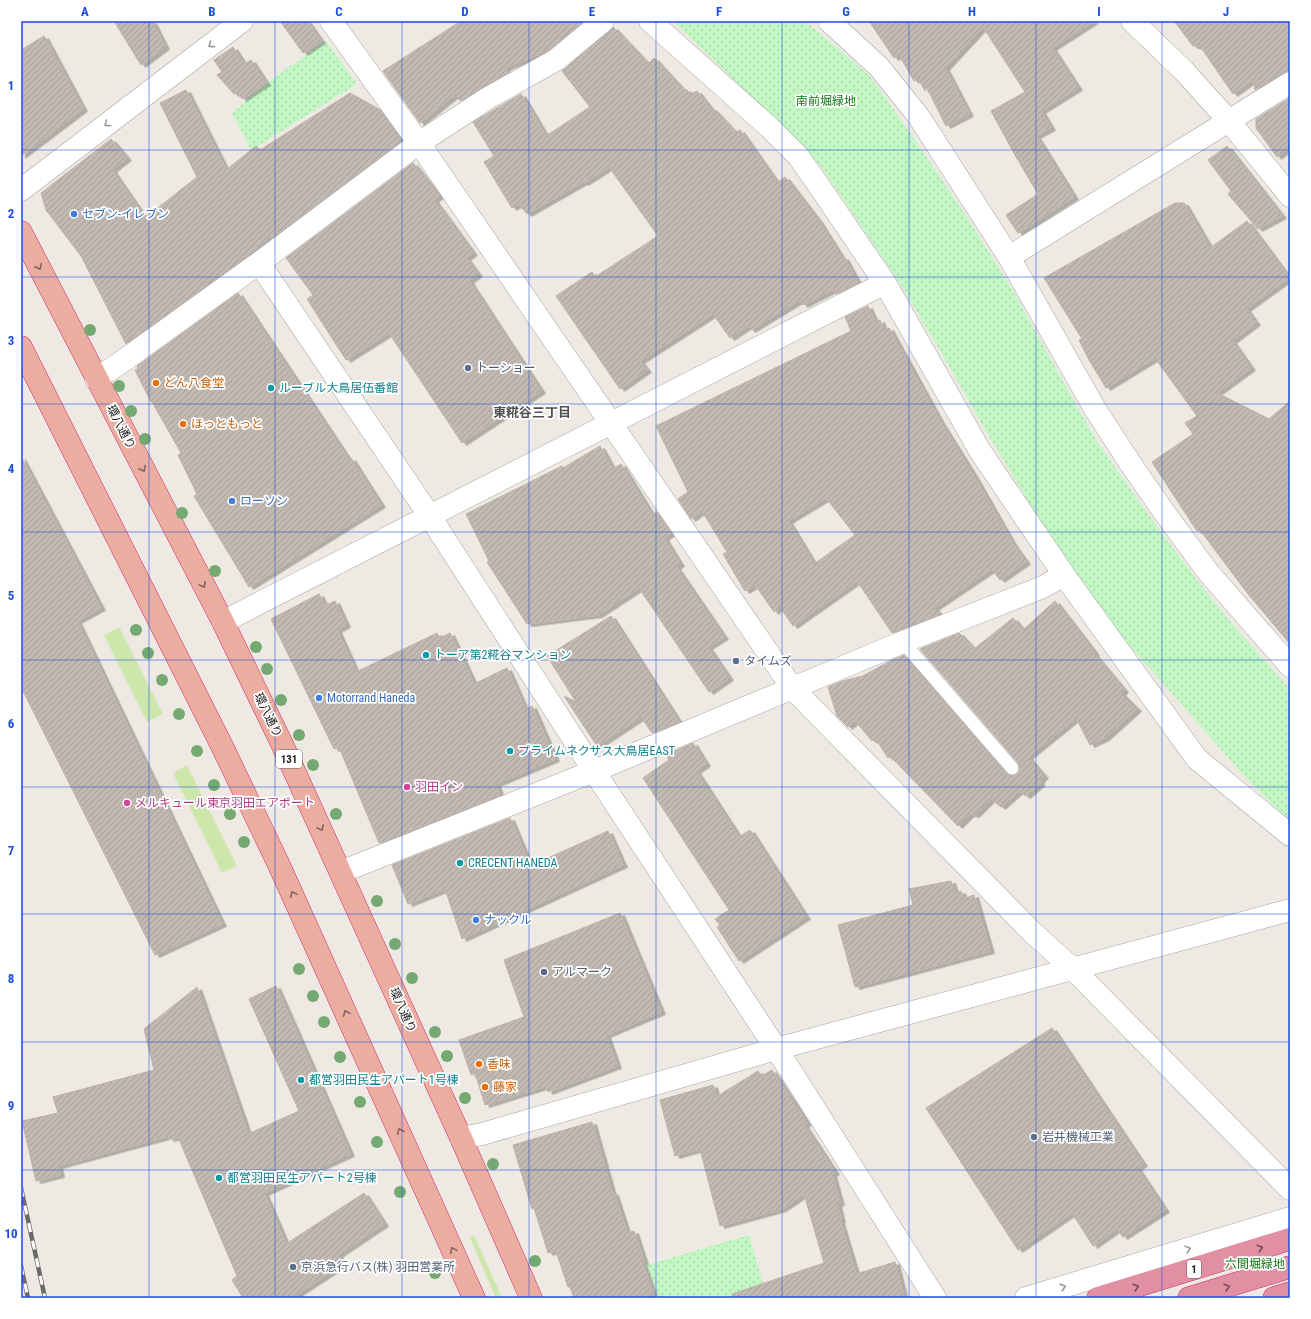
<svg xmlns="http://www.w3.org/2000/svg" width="1311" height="1319" font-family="'Roboto Condensed','Noto Sans JP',sans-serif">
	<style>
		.grass { fill: #cce6ab }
		.park { fill: url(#park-dots) }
		.building { fill: url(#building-hatch); stroke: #bfb0a6; fill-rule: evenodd; filter: url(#shadow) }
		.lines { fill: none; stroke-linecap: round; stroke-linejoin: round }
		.service-casing { stroke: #a4a4a4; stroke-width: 14 }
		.minor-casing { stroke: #a4a4a4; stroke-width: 23 }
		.tertiary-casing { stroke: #a4a4a4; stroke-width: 23 }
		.trunk-casing { stroke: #d12c6e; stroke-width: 23 }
		.motorway-casing { stroke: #d12c6e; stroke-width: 23 }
		.service { stroke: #fff; stroke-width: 13 }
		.minor { stroke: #fff; stroke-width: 22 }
		.tertiary { stroke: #fff; stroke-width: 22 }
		.trunk { stroke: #ecada1; stroke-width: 22 }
		.motorway { stroke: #e28ea3; stroke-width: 22 }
		.rail-casing { stroke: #6b6b6b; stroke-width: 4.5 }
		.rail { stroke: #fff; stroke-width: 3; stroke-dasharray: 9; stroke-linecap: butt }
		.tree { fill: #74aa71 }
		.oneway { stroke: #999 }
		.oneway2 { stroke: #84655f }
		.oneway3 { stroke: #765059 }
		.grid { fill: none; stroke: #1d4ed8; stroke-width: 1; stroke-opacity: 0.55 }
		.shop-dot { fill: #3f7fe0; stroke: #fff; stroke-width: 1.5 }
		.service-dot { fill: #5c6f8a; stroke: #fff; stroke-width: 1.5 }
		.food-dot { fill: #e8710a; stroke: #fff; stroke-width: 1.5 }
		.culture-dot { fill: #0f9aa8; stroke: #fff; stroke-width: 1.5 }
		.hotel-dot { fill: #d1479c; stroke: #fff; stroke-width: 1.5 }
		.labels { text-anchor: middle; stroke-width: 3.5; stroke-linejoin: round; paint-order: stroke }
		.shield { fill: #fff; stroke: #616161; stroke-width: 1 }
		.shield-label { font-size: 11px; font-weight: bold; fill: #1d1d1d }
		.park-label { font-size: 12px; fill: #107613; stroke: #fff }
		.shop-label { font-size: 12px; fill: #366cbe; stroke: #fff; text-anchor: start }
		.service-label { font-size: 12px; fill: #4e5e75; stroke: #fff; text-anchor: start }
		.food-label { font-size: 12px; fill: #c56008; stroke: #fff; text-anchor: start }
		.culture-label { font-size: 12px; fill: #0d838f; stroke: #fff; text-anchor: start }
		.street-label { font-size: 12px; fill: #1d1d1d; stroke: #fff }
		.hotel-label { font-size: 12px; fill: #b23c85; stroke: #fff; text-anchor: start }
		.neighbourhood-label { font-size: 13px; font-weight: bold; fill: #505050; stroke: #fff }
		.neatline { fill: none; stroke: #1d4ed8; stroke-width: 1.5 }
		.grid-label { font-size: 13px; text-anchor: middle; font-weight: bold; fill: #1d4ed8 }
	</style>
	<defs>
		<pattern id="park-dots" width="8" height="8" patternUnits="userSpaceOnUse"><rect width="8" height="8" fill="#c2f7c3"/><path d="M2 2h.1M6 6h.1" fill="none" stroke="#a6d3a7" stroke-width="1.8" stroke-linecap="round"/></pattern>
		<pattern id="building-hatch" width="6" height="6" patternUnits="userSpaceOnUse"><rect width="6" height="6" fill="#c2b9b3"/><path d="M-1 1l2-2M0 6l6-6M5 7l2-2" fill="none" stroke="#a69f9a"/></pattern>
		<filter id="shadow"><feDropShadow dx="4.5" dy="2.5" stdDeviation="0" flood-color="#0004"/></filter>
	</defs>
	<rect width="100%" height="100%" fill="#eeeae3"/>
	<path class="grass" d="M119 627 163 714 147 722 104 635Z
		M187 765 237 866 222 873 173 773Z
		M474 1235 502 1298H496L470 1238Z"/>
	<path class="park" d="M673 21H805L869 75 911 134 967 217 1010 286 1097 442 1158 528 1197 580 1232 624 1290 689V821L1248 780 1122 637 1042 524 990 438 945 359 901 285 822 168 806 148 764 109Z
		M326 41 357 84 251 150 232 113 275 77Z
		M749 1235 767 1298H659L647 1265Z"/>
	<path class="building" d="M114 21H152L165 47 141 65Z
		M280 21H307L321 41 303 53Z
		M461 21H583L549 50 505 68 508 73 460 101 456 94 420 123 383 71Z
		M869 21H1094L1052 48 1078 88 1041 111 1051 128 1036 136 1074 197 1018 233 1006 215 1038 194 1015 155 991 111 1025 92 983 27 945 68 969 114 946 126 926 86 925 91 918 78 914 81 899 55 894 58Z
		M1174 21H1290V71L1283 72 1255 90 1254 79 1233 94 1200 46H1193Z
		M613 27 648 64 654 58 684 91 686 89 691 94 697 91 711 109 712 108 736 133 740 130 777 183 785 177 818 220 842 258 844 257 858 283 836 294 834 289 803 305 800 300 751 330 748 326 730 338 713 314 640 361 647 370 620 389 556 296 592 272 595 277 658 236 609 167 584 183 583 182 527 214 519 204 512 208 484 162 494 156 473 122 521 94 546 136 590 107 562 71Z
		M44 36 83 109 21 156V50Z
		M233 47 244 64 251 60 266 83 242 99 238 93 234 94 217 75 222 72 214 60Z
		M186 90 226 170 256 146 260 150 350 93 380 110 401 139 396 143 397 144 271 238 270 237 231 268 126 344 81 256 46 210 41 193 111 139 127 158 112 170 145 218 197 177 160 103Z
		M1290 98V147L1277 157 1256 128V119Z
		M1227 146 1282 216 1258 229 1228 194 1231 191 1208 160Z
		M413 163 439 196 434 200 473 253 466 258 478 274 469 281 541 391 462 443 389 333 346 360 307 299 313 295 286 258Z
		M1175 203H1184L1210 248 1247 221 1289 278 1246 309 1256 323 1232 341 1251 368 1217 393 1269 419 1290 401V644L1248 594 1200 530 1197 531 1152 462 1193 434 1185 423 1197 416 1155 358 1106 388 1089 360 1079 340 1082 339 1044 278Z
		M238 293 349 460 351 458 381 505 249 587 194 496 197 494 178 455 181 453 152 402H151L135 370 138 369 137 366Z
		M868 306 875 322 880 320 884 331 889 328 940 421 973 474 1013 544 1026 562 1000 580 992 569 934 608 940 614 892 633 857 581 793 626 780 607 774 612 755 585 745 591 723 554 727 552 702 511 691 519 678 499 688 492 656 426 851 331 845 317ZM826 498 855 535 814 564 788 521Z
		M600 446 613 469 621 464 652 515 657 512 671 533 664 538 680 564 676 567 724 637 708 647 729 678 709 692 639 588 598 615 527 624 487 562 489 561 466 514 562 466 563 468Z
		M21 457 101 608 77 621 222 924 155 955 21 687Z
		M319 594 325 606 335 601 346 625 337 630 356 672 437 633 440 638 450 633 474 684 507 668 525 709 532 706 555 759 496 784 500 795 379 843 339 747 334 749 271 619Z
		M1055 601 1095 653 1094 654 1124 690 1121 693 1137 709 1105 738 1090 745 1076 718 1028 757 1044 776 1040 780V784L1026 796 1019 791 1001 807 991 799 975 815 970 814 958 826 890 756 888 758 875 738 872 741 857 723 856 724 854 722 848 727 837 716 828 687 842 681 863 676 888 662 904 655 1006 773 1010 776 1017 774 1020 770 1018 763 920 649 959 633 974 649 1013 618 1023 630Z
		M611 616 679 722 652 733 641 717 597 746 564 696 576 702 547 656Z
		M693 743 706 764 696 771 739 837 750 830 806 917 739 961 717 927 720 925 715 919 729 910 643 778 669 760 666 755Z
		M510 818 530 866 608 831 623 865 462 939 445 889 408 904 392 865Z
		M951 881 955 893 961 891 963 899 974 895 990 951 855 987 838 925 913 905 909 889Z
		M620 913 661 1012 606 1035 617 1066 548 1092 546 1086 485 1105 475 1073 471 1075 459 1040 524 1017 504 960Z
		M276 986 350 1154 264 1193 286 1244 364 1193 384 1224 338 1255 343 1264 291 1298H243L232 1280 237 1276 178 1137 169 1139V1136L58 1166 60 1175 36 1181 22 1121 58 1113 53 1097 154 1070 144 1029 197 987 248 1134 299 1111 249 999Z
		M1052 1028 1143 1164 1137 1168 1165 1210 1123 1237 1117 1229 1093 1246 1072 1213 1018 1250 926 1108Z
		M772 1070 807 1123 804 1125 835 1172 832 1174 840 1203 837 1204 841 1220 840 1221 856 1274 895 1262 904 1298H733L732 1294 824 1263 804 1194 782 1209 720 1226 700 1149 675 1156 660 1100 713 1085 716 1097 758 1071 762 1076Z
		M592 1122 612 1193H614L627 1233 634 1231 644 1262H642L653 1294 641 1298H574L570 1287H568L556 1251 548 1253 534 1208 532 1209 513 1145Z"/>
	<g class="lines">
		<g class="service-casing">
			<path id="service" d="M903 642 1012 768"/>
		</g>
		<g class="minor-casing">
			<path id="minor" d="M331 21 419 143 793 689 1032 932 1073 969 1290 1189
				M650 21 770 128 798 156 817 183 885 283 980 451 1064 575 1197 759 1290 835
				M829 21 879 67 919 117 1009 257 1095 409 1130 463 1164 512 1208 572 1290 666
				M21 190 242 21
				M1009 257 1290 83
				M259 263 429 515 594 771 792 1073 935 1298
				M96 379 123 361 259 263 419 143 488 98 556 60 603 21
				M223 622C443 508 664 396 885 283
				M341 872 594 771 903 642 1043 587 1064 575
				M461 1138 482 1134 776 1049 1290 910
				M1026 1298 1290 1218"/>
		</g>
		<g class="tertiary-casing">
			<path id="tertiary" d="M1132 21 1184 71 1229 121 1290 196"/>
		</g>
		<g class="trunk-casing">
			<path id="trunk" d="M21 232 223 622 282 744 461 1138 531 1298
				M21 347 222 746 279 865 474 1298"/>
		</g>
		<g class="motorway-casing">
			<path id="motorway" d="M1098 1298 1290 1239
				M1189 1298 1290 1267
				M1274 1298 1290 1293"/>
		</g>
		<use href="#service" class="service"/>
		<use href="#minor" class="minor"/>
		<use href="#tertiary" class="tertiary"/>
		<use href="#trunk" class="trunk"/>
		<use href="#motorway" class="motorway"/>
		<g class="rail-casing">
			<path id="rail" d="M21 1188 45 1298
				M21 1266 28 1298"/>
		</g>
		<use href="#rail" class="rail"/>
	</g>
	<g class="tree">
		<circle cx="90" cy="330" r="6"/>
		<circle cx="119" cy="386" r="6"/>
		<circle cx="131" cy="411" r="6"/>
		<circle cx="145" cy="439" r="6"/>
		<circle cx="182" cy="513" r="6"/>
		<circle cx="215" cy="571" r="6"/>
		<circle cx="136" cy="630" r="6"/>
		<circle cx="256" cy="647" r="6"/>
		<circle cx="148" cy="653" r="6"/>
		<circle cx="267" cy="669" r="6"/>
		<circle cx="162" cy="680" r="6"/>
		<circle cx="281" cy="700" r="6"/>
		<circle cx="179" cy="714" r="6"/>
		<circle cx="299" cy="735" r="6"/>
		<circle cx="197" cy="751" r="6"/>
		<circle cx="313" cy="765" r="6"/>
		<circle cx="214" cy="785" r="6"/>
		<circle cx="230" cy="814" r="6"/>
		<circle cx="336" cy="814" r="6"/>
		<circle cx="244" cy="842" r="6"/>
		<circle cx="377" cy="901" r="6"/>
		<circle cx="395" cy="944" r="6"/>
		<circle cx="299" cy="969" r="6"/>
		<circle cx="412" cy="978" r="6"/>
		<circle cx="313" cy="996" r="6"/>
		<circle cx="324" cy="1022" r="6"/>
		<circle cx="435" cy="1032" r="6"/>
		<circle cx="447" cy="1056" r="6"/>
		<circle cx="340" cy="1057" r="6"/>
		<circle cx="465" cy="1098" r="6"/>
		<circle cx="360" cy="1102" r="6"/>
		<circle cx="377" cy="1142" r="6"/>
		<circle cx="493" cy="1164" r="6"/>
		<circle cx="400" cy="1192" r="6"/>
		<circle cx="535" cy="1261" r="6"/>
		<circle cx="435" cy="1273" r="6"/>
	</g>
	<defs><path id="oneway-chevron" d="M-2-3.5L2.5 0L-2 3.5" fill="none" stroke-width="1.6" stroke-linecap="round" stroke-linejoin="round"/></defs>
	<g class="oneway">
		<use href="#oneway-chevron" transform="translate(211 45) rotate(143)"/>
		<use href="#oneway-chevron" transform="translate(107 124) rotate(143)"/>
		<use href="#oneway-chevron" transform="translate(1188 1249) rotate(-17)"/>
		<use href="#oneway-chevron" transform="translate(1063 1287) rotate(-17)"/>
	</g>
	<g class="oneway2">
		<use href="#oneway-chevron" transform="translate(39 267) rotate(63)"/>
		<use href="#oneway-chevron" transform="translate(143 469) rotate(63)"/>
		<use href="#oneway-chevron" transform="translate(203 585) rotate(63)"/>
		<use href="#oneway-chevron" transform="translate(321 828) rotate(65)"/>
		<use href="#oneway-chevron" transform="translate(293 894) rotate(-114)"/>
		<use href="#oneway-chevron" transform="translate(346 1013) rotate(-114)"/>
		<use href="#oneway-chevron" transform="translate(400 1131) rotate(-114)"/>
		<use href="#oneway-chevron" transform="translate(453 1250) rotate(-114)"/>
	</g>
	<g class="oneway3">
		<use href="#oneway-chevron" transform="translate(1260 1248) rotate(-17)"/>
		<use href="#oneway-chevron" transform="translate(1136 1287) rotate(-17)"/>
		<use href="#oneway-chevron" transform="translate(1227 1287) rotate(-17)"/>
	</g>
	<path class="grid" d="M149 21V1298M275 21V1298M402 21V1298M529 21V1298M656 21V1298M782 21V1298M909 21V1298M1036 21V1298M1162 21V1298M21 150H1290M21 277H1290M21 404H1290M21 532H1290M21 660H1290M21 787H1290M21 914H1290M21 1042H1290M21 1170H1290"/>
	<g class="shop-dot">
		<circle cx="74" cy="214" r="4"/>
		<circle cx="232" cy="501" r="4"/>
		<circle cx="319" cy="698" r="4"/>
		<circle cx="476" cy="920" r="4"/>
	</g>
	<g class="service-dot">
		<circle cx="468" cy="368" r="4"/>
		<circle cx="736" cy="661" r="4"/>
		<circle cx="544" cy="972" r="4"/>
		<circle cx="1034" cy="1137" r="4"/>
		<circle cx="293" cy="1267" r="4"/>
	</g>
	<g class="food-dot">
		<circle cx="156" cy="383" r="4"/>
		<circle cx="183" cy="424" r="4"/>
		<circle cx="479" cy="1064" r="4"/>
		<circle cx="485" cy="1087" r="4"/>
	</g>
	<g class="culture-dot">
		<circle cx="271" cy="388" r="4"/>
		<circle cx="426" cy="655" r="4"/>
		<circle cx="510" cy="751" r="4"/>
		<circle cx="460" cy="863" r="4"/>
		<circle cx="301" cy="1080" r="4"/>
		<circle cx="219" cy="1178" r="4"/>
	</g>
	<g class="hotel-dot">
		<circle cx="407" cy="787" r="4"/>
		<circle cx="127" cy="803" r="4"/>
	</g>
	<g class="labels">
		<g class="shield">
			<rect x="276" y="750" width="26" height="18" rx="3"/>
			<rect x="1187" y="1260" width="14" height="18" rx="3"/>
		</g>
		<g class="shield-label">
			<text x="289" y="763">131</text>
			<text x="1194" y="1273">1</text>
		</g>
		<g class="park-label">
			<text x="826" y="105">南前堀緑地</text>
			<text x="1255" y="1268">六間堀緑地</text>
		</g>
		<g class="shop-label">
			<text x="82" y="218">セブン-イレブン</text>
			<text x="240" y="505">ローソン</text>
			<text x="327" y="702">Motorrand Haneda</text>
			<text x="484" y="924">ナックル</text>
		</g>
		<g class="service-label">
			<text x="476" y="372">トーショー</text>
			<text x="744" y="665">タイムズ</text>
			<text x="552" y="976">アルマーク</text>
			<text x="1042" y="1141">岩井機械工業</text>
			<text x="301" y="1271">京浜急行バス(株) 羽田営業所</text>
		</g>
		<g class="food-label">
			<text x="164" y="387">どん八食堂</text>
			<text x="191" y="428">ほっともっと</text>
			<text x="487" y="1068">香味</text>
			<text x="493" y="1091">藤家</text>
		</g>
		<g class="culture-label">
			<text x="279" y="392">ルーブル大鳥居伍番館</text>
			<text x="434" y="659">トーア第2糀谷マンション</text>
			<text x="518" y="755">プライムネクサス大鳥居EAST</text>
			<text x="468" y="867">CRECENT HANEDA</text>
			<text x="309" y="1084">都営羽田民生アパート1号棟</text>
			<text x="227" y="1182">都営羽田民生アパート2号棟</text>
		</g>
		<g class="street-label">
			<text transform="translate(121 427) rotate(63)" y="4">環八通り</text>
			<text transform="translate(268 715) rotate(64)" y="4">環八通り</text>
			<text transform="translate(403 1010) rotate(66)" y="4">環八通り</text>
		</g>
		<g class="hotel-label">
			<text x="415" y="791">羽田イン</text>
			<text x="135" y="807">メルキュール東京羽田エアポート</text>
		</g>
		<g class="neighbourhood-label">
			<text x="532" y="417">東糀谷三丁目</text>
		</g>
	</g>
	<rect width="1311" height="1319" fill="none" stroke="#ffffff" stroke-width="44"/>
	<rect x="22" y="22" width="1267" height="1275" class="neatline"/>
	<g class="grid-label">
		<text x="85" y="16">A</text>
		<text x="212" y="16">B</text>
		<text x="339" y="16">C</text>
		<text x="465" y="16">D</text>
		<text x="592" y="16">E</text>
		<text x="719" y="16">F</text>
		<text x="846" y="16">G</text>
		<text x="972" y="16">H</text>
		<text x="1099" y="16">I</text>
		<text x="1226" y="16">J</text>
		<text x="11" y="90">1</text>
		<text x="11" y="218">2</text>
		<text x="11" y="345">3</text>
		<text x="11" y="473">4</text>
		<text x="11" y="600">5</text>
		<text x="11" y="728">6</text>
		<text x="11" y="855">7</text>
		<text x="11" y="983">8</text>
		<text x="11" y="1110">9</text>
		<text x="11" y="1238">10</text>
	</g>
</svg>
